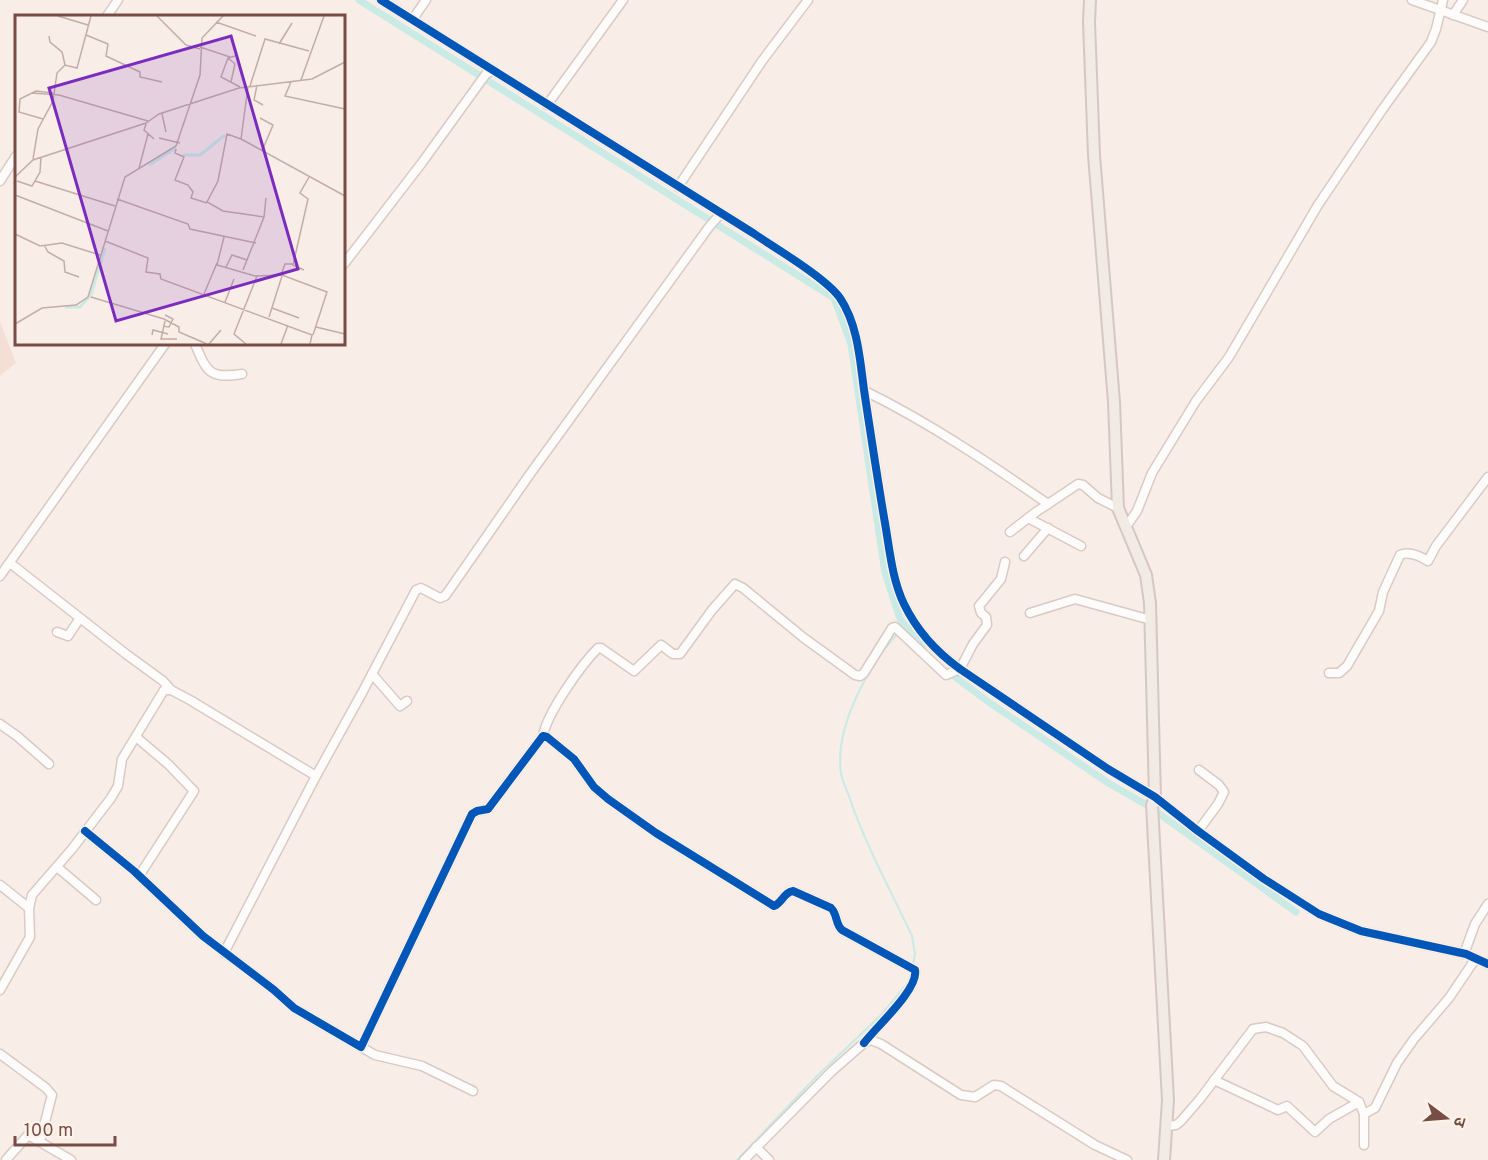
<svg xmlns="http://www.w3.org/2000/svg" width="1488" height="1160" viewBox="0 0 1488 1160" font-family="Overpass,'Noto Sans Devanagari',sans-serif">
	<rect width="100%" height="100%" fill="#f8ede7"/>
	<polygon fill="#f3dfd5" points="0,322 16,363 0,376"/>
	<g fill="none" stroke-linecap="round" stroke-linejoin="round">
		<g stroke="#c9eae5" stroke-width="2">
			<path d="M905,626C872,658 834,725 841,773C842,781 847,790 850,799C866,846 891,891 912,936L915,954L913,965"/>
			<polyline points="737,1160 817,1076 882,1014 907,984 911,973"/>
		</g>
		<g stroke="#c9eae5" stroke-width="7">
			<polyline points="359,0 834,298 851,344 885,573 900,619 922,647"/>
			<polyline points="947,671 990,703 1110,784 1147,805 1296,912"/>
		</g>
		<defs>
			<g id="minor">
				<path d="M381,0L753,233C775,248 826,278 840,298C858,325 860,360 864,390C871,436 878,483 886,529C890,554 893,581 904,604C917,631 935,651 960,669L1108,769L1155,797L1198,831L1264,879L1319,914L1361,931L1466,954L1488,964"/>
				<polyline points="1412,0 1488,27"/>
				<polyline points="1453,15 1463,0"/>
				<polyline points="107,16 118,0"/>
				<polyline points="413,19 426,0"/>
				<polyline points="547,105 623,0"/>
				<polyline points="0,181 16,156"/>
				<polyline points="678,187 762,61 808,0"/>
				<polyline points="344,264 421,164 486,74 493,70"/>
				<path d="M195,344C207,372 209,379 242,374"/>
				<path d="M865,391C930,423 989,463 1048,504"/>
				<polyline points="1028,518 1081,546"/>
				<polyline points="1126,527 1137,511 1152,473 1196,401 1229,357 1318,205 1382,110 1431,42 1436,29 1443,0"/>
				<polyline points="1010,532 1036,512 1078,484 1083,485 1098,498 1118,508"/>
				<polyline points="1024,556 1048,528"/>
				<polyline points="10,563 126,654 163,681 171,690"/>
				<polyline points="0,576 165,344"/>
				<polyline points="1030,613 1075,599 1151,620"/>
				<polyline points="57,632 68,636 80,618"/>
				<path d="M1329,673H1339L1347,666L1379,611L1383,592L1400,555C1409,551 1420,556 1428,561L1436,546L1488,477"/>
				<polyline points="372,674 400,706 407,701"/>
				<polyline points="0,724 17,736 49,764"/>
				<path d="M543,736C547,713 581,665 598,648H601L634,671L661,645L673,654H680L712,610L735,584L743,588L804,638L855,675L860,676L864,673L892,628L895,627L946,675L960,669L973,644L987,625L986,617L981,613L979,606L1001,579L1005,562"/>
				<polyline points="136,737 168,764 194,791 139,876"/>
				<path d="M85,831L134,871L203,936L274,990L294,1008L361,1047L472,814L477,811L488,809L543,736L547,737L574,759L594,787L608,799L656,833L774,906C782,903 784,892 793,891L831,908C838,915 835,924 842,930L915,970C919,989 876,1027 864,1043"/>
				<polyline points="1198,831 1218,804 1224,792 1219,785 1199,770"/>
				<polyline points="57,867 96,900"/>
				<polyline points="0,885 29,908"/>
				<polyline points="224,953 316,776 362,693 416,590 421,588 440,598 445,596 450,589 530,474 709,227 721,213"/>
				<polyline points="1464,954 1475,924 1488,904"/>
				<polyline points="0,990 30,937 29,908 32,895 72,849 111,798 118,786 122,759 164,690 171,690 190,700 316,776"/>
				<polyline points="361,1047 375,1055 422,1066 473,1091"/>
				<polyline points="0,1054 46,1088 52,1095 40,1141"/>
				<polyline points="1214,1080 1278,1110 1287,1106 1315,1132 1329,1119 1359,1102"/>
				<polyline points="1364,1114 1375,1108 1397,1063 1414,1039 1449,998 1476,958"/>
				<polyline points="1167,1126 1176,1125 1181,1121 1200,1099 1253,1029 1266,1027 1283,1033 1303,1046 1333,1086 1359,1102 1364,1114 1364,1145"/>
				<polyline points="756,1147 769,1160"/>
				<polyline points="6,1160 28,1135 71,1160"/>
				<polyline points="744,1160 832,1071 864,1043 871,1040 881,1044 961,1095 975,1097 994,1085 1001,1086 1095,1145 1127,1160"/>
			</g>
			<polyline id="major" points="1090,0 1089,22 1094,155 1114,402 1118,508 1146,575 1150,603 1155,797 1152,805 1168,1100 1164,1160"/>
		</defs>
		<use href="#minor" stroke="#d9cac6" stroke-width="11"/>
		<use href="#major" stroke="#d7c7c3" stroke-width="14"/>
		<use href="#minor" stroke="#fefcfb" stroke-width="8"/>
		<use href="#major" stroke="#f2eae4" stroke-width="10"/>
		<defs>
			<g id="cycleway">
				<path d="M381,0L753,233C775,248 826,278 840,298C858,325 860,360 864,390C871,436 878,483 886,529C890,554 893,581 904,604C917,631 935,651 960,669L1108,769L1155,797L1198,831L1264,879L1319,914L1361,931L1466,954L1488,964"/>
				<path d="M85,831L134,871L203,936L274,990L294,1008L361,1047L472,814L477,811L488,809L543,736L547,737L574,759L594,787L608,799L656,833L774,906C782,903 784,892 793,891L831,908C838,915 835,924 842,930L915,970C919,989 876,1027 864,1043"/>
			</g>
		</defs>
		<use href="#cycleway" stroke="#fff2e9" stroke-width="11"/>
		<use href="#cycleway" stroke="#0057b8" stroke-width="8"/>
	</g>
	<g transform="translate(15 15)">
		<rect width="330" height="330" fill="#f8ede7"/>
		<path fill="none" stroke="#c9eae5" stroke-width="3" d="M168,140H185L210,120M134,150L161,133M50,292H65L76,280L90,233"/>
		<path fill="none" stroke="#c4ada7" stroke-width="1.5" d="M43,1L73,10M142,1L171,30L185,34M201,7L241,21M71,20L93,29L91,41L125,57V62L147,67M34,21L35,27L47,37L50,50M264,29L277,8M185,32L215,42M220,41L213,43L206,62L225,72M213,43L220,49L216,67M286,65L309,1M276,67L270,81L330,94M242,70L239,85L248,90M235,71L250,24L294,36M233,72L226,124L330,181M17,78L44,80L133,106M147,99L151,117M245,103L258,110L247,136M28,104L4,97L5,84L21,76L38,78M131,109L129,115L139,124M144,123L165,128M226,124L212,119L203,166L192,187L208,196L249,202L228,255M161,134L160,138L169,142L160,165L173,170L178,177L176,183L192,188M18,144L23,114L38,86L42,58L50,50L62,53L76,1M124,153L133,119M0,162L18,145L131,108L144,99L224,73L297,64L330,47M2,166L17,171L25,157L26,142M20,166L100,191M0,180L93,216M102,184L173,209L175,214L241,228M249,202L251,183M0,219L25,231L47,228L85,240M209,222L202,250L240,261L267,260L312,277L298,320M90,226L133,243L131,257L145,259L146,264L297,320L295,329M29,230L33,237L49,246L50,257L64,262M211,252L217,240L232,245M289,255L278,250L293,184L285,178L294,162M266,260L270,249H278M189,279L202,248M76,282L149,304L164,312V317L192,329M210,287L219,264M257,293L284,303M254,302L267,261M150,306L146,324H162M0,309L27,293L61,290L73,282L110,162L161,131L185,60L187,23L208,1M148,311L154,312L158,304L150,300M301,312L330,319M137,320L138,315L153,319M194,329L206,315M231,329L219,319L242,261M266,329L273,310"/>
		<path fill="#7b2cbf" fill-opacity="0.15" stroke="#7b2cbf" stroke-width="3" d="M216,21L283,254L101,306L34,73Z"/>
		<rect width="330" height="330" fill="none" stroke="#774d46" stroke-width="3"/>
	</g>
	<g transform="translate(1446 1118) rotate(106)" stroke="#fff2e9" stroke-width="4.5" paint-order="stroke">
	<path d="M0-4.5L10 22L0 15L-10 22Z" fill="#774d46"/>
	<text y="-9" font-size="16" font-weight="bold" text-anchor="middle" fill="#774d46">उ</text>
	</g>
	<path d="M15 1136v9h100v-9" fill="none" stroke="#774d46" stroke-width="3"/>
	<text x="24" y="1136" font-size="18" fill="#774d46" stroke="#fff2e9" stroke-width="4.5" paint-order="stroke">100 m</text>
</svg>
